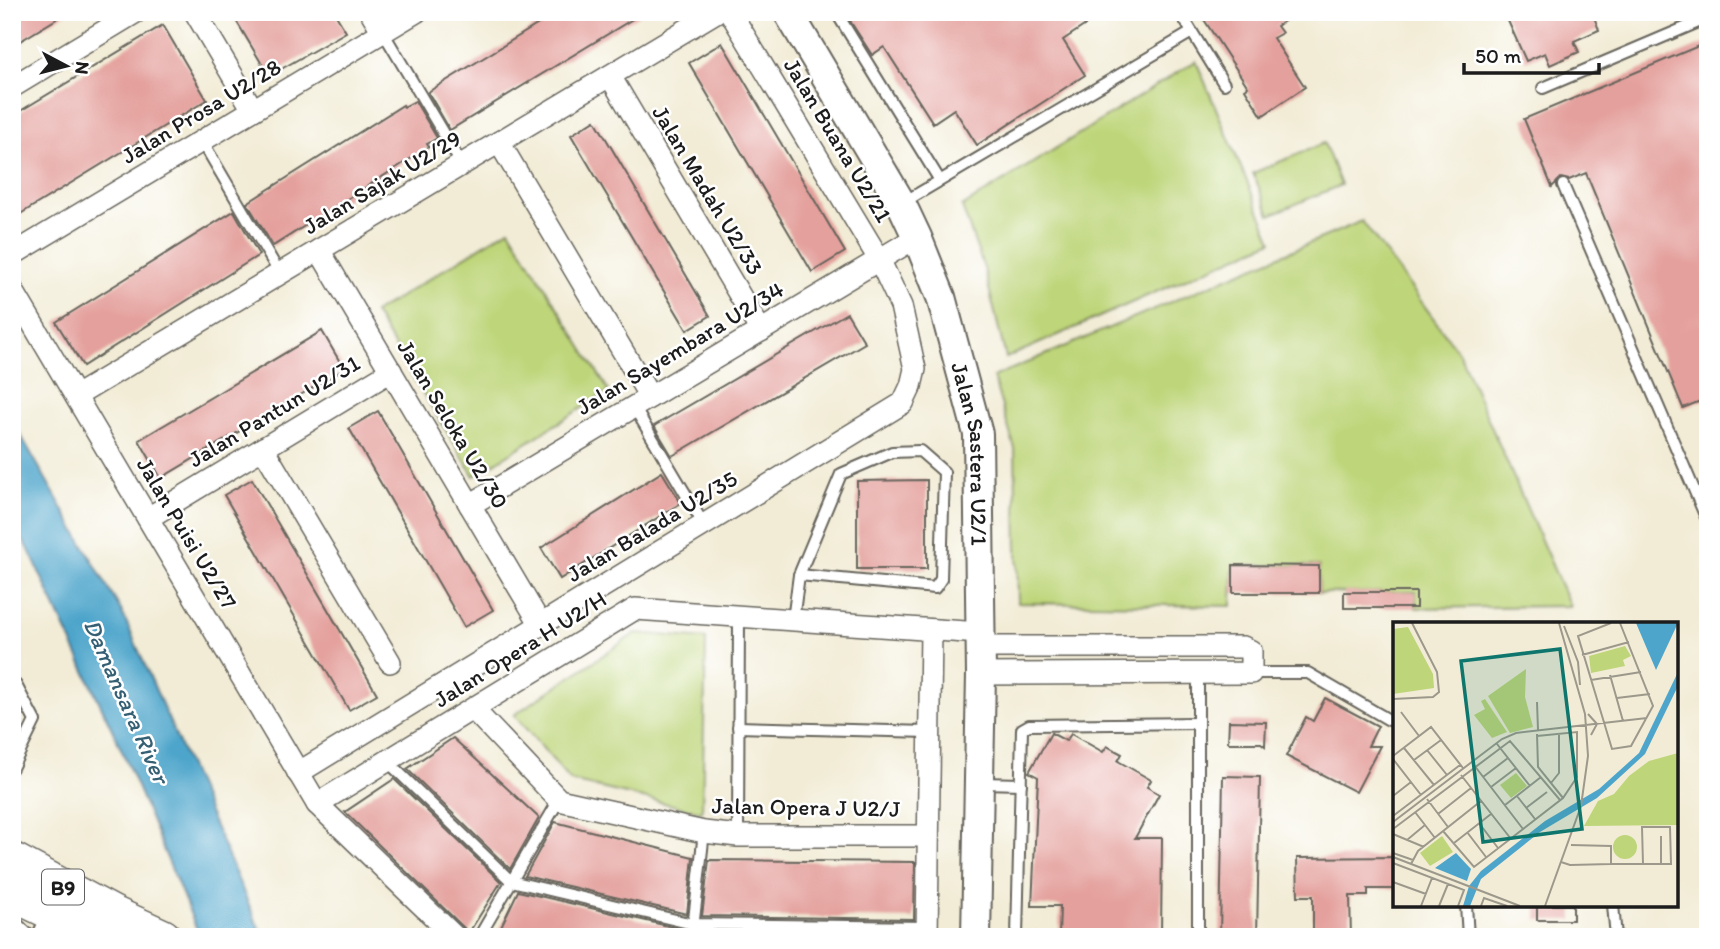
<svg xmlns="http://www.w3.org/2000/svg" width="1720" height="949" viewBox="0 0 1720 949" font-family="Itim,sans-serif">
	<rect width="100%" height="100%" fill="#fff"/>
	<filter id="ink" filterUnits="userSpaceOnUse"><feTurbulence type="fractalNoise" baseFrequency=".0143" numOctaves="2"/><feDisplacementMap in="SourceGraphic" scale="14" xChannelSelector="R" yChannelSelector="G"/><feConvolveMatrix kernelMatrix="1 2 1 2 8 2 1 2 1" color-interpolation-filters="sRGB"/></filter>
	<filter id="wash" filterUnits="userSpaceOnUse"><feTurbulence type="fractalNoise" baseFrequency=".00686" numOctaves="4" result="noise"/><feDisplacementMap in="SourceGraphic" scale="28" xChannelSelector="R" yChannelSelector="G"/><feGaussianBlur stdDeviation="1.57" result="paint"/><feColorMatrix in="noise" values="0 0 0 0 0 0 0 0 0 0 0 0 0 0 0 0 0 1.4 0 .05"/><feComposite in="paint" operator="in"/></filter>
	<g filter="url(#wash)">
		<rect width="100%" height="100%" fill="#f2ecd6"/>
		<g fill="#bed579" stroke="#6d784a" stroke-width="2">
			<polygon points="1196,61 1272,241 1006,358 984,268 962,207"/>
			<polygon points="1324,143 1341,185 1270,215 1253,173"/>
			<polygon points="1362,221 1459,353 1570,606 1416,608 1416,592 1319,593 1319,566 1233,565 1232,606 1018,603 1015,449 993,377"/>
			<polygon points="509,229 609,391 474,476 374,313"/>
			<polygon points="636,633 706,639 702,812 571,781 514,715"/>
		</g>
		<polygon fill="#4ea5cb" stroke="#356074" stroke-width="2" points="12,420 122,612 263,937 200,937 122,751 28,548 12,525"/>
		<g id="blocks">
			<g fill="#e4a09c">
				<polygon points="12,12 68,12 12,46"/>
				<polygon points="231,12 334,12 346,32 269,76"/>
				<polygon points="558,12 644,12 450,130 428,92"/>
				<polygon points="863,12 1084,12 1090,22 1063,40 1085,75 977,145 954,109 933,123 884,47 872,55 850,21"/>
				<polygon points="1199,12 1298,12 1277,26 1282,33 1273,38 1305,87 1262,116 1245,89 1248,87"/>
				<polygon points="1504,12 1592,12 1599,30 1574,41 1579,52 1550,65 1545,53 1526,61"/>
				<polygon points="163,25 207,100 12,219 12,116"/>
				<polygon points="1708,42 1708,398 1683,408 1586,173 1569,180 1561,178 1552,187 1524,119"/>
				<polygon points="722,43 845,252 812,272 689,63"/>
				<polygon points="415,101 437,138 427,144 429,147 273,246 247,203 403,105 404,107"/>
				<polygon points="595,120 710,316 687,330 571,135"/>
				<polygon points="234,211 259,255 83,366 56,322"/>
				<polygon points="847,313 865,343 672,456 654,426"/>
				<polygon points="322,331 344,369 161,478 139,440"/>
				<polygon points="378,411 493,610 464,627 349,428"/>
				<polygon points="662,472 681,503 560,579 541,548"/>
				<polygon points="252,479 377,694 349,710 224,495"/>
				<polygon points="927,480 927,569 857,569 857,481"/>
				<polygon points="1233,565 1319,566 1319,593 1233,593"/>
				<rect x="1344" y="592" width="72" height="16"/>
				<polygon points="1325,698 1378,726 1368,746 1380,746 1356,792 1286,756 1306,717 1313,721"/>
				<polygon points="1229,721 1266,722 1265,746 1261,743 1228,743"/>
				<polygon points="1051,733 1066,741 1071,734 1103,752 1107,746 1122,754 1118,761 1151,780 1147,787 1159,794 1135,838 1162,838 1161,937 1059,937 1060,906 1032,906 1038,777 1029,772"/>
				<polygon points="453,738 539,818 510,869 407,769"/>
				<polygon points="1223,776 1260,777 1257,937 1220,937"/>
				<polygon points="394,779 501,882 468,934 464,928 345,812"/>
				<polygon points="555,822 693,857 687,914 525,876"/>
				<polygon points="1395,857 1395,889 1368,889 1368,896 1350,896 1351,937 1313,937 1313,896 1298,896 1297,858"/>
				<polygon points="709,860 915,862 914,919 702,916"/>
				<polygon points="518,891 685,930 684,937 496,937"/>
				<rect x="1537" y="905" width="36" height="15"/>
				<polygon points="701,932 912,935 912,937 700,937"/>
			</g>
		</g>
	</g>
	<g filter="url(#ink)">
		<use href="#blocks" fill-opacity="0" stroke="#67655d" stroke-width="2"/>
		<g fill="none" stroke-linecap="round" stroke-linejoin="round">
			<defs>
				<g id="service">
					<polyline points="836,12 939,179"/>
					<polyline points="1180,12 1192,32"/>
					<polyline points="383,32 462,165"/>
					<polyline points="1543,88 1708,18"/>
					<polyline points="202,141 280,274"/>
					<polyline points="1563,185 1708,522"/>
					<polyline points="904,202 1192,32 1224,84"/>
					<polyline points="634,407 704,525"/>
					<polygon points="920,451 944,472 941,579 935,588 799,575 841,474 892,452"/>
					<polyline points="793,620 799,575"/>
					<polyline points="1198,673 1198,937"/>
					<polyline points="1251,673 1308,673 1389,720"/>
					<polyline points="12,683 16,685 35,721 12,768"/>
					<polyline points="738,727 929,732"/>
					<polyline points="387,761 511,881 693,924 927,927"/>
					<polyline points="982,783 1021,784"/>
					<polyline points="738,836 739,616"/>
					<polyline points="1466,905 1468,937"/>
					<polyline points="1613,905 1616,937"/>
					<polyline points="12,919 31,937"/>
					<polyline points="37,937 43,924 50,919"/>
					<polyline points="479,937 559,800"/>
					<polyline points="692,937 704,832"/>
					<polyline points="1017,937 1022,729 1029,725 1198,723"/>
				</g>
				<g id="minor">
					<polyline points="195,12 253,110"/>
					<polyline points="371,12 383,32"/>
					<polyline points="610,76 761,331"/>
					<polyline points="12,87 136,12"/>
					<polyline points="499,142 650,397"/>
					<polyline points="319,250 541,625"/>
					<polyline points="12,255 416,12"/>
					<polyline points="12,289 317,804 455,937"/>
					<polyline points="76,396 716,12"/>
					<polyline points="263,448 390,662"/>
					<polyline points="470,505 917,237"/>
					<polyline points="148,518 391,371"/>
					<polyline points="981,647 1243,647 1251,651 1251,673 981,674"/>
					<polyline points="473,709 559,800 704,832 738,836 928,836"/>
					<polyline points="298,773 903,403 911,386 915,369 901,306 879,259 730,12"/>
					<polyline points="317,804 635,609 980,633"/>
					<polyline points="927,937 931,630"/>
				</g>
				<g id="tertiary">
					<path id="s1" d="M788,12L901,203L917,237L941,297L978,434L981,674L976,937"/>
				</g>
				<g id="primary">
					<polyline points="12,860 113,914 163,937"/>
					<polyline points="12,893 103,937"/>
				</g>
			</defs>
			<use href="#service" stroke="#67655d" stroke-width="14"/>
			<use href="#minor" stroke="#67655d" stroke-width="24"/>
			<use href="#tertiary" stroke="#67655d" stroke-width="32"/>
			<use href="#primary" stroke="#67655d" stroke-width="38"/>
			<use href="#service" stroke="#fff" stroke-width="10"/>
			<use href="#minor" stroke="#fff" stroke-width="21"/>
			<use href="#tertiary" stroke="#fff" stroke-width="28"/>
			<use href="#primary" stroke="#fff" stroke-width="35"/>
		</g>
	</g>
	<g text-anchor="middle" dominant-baseline="central" stroke-width="5" stroke-linejoin="round" paint-order="stroke">
		<rect fill="#fff" stroke="#606060" stroke-width="2" x="42" y="869.5" width="42" height="35" rx="5"/>
		<g font-size="21" font-weight="bold" fill="#1c1c1c">
			<text x="63" y="887">B9</text>
		</g>
		<g font-size="23" fill="#1c1c1c" stroke="#fff">
			<text transform="translate(201 111) rotate(-31)">Jalan Prosa U2/28</text>
			<text transform="translate(838 140) rotate(59)">Jalan Buana U2/21</text>
			<text transform="translate(382 182) rotate(-31)">Jalan Sajak U2/29</text>
			<text transform="translate(708 190) rotate(59)">Jalan Madah U2/33</text>
			<text transform="translate(680 348) rotate(-31)">Jalan Sayembara U2/34</text>
			<text transform="translate(274 411) rotate(-31)">Jalan Pantun U2/31</text>
			<text transform="translate(453 424) rotate(59)">Jalan Seloka U2/30</text>
			<text stroke="none"><textPath href="#s1" startOffset="485">Jalan Sastera U2/1</textPath></text>
			<text transform="translate(652 526) rotate(-31)">Jalan Balada U2/35</text>
			<text transform="translate(187 533) rotate(59)">Jalan Puisi U2/27</text>
			<text transform="translate(520 649) rotate(-32)">Jalan Opera H U2/H</text>
			<text transform="translate(806 807) rotate(1)">Jalan Opera J U2/J</text>
		</g>
		<g font-size="24" font-style="italic" fill="#356074" stroke="#fff">
			<text transform="translate(127 701) rotate(66)">Damansara River</text>
		</g>
	</g>
	<g transform="translate(1393 622)">
		<rect width="285" height="285" fill="#f2ecd6"/>
		<path d="M15,5L40,52L41,66L0,72V7ZM232,24L238,34L230,38L232,44L198,51L196,34ZM133,47L132,75L140,105L117,111L95,74ZM92,77L114,110L99,116L81,93L92,87L88,79ZM285,131V203L191,204L205,179L221,172L236,154L256,139ZM123,151L134,164L118,176L107,163ZM220 225a12 12 0 1 1 24 0a12 12 0 1 1-24 0ZM49,214L60,230L37,244L27,231Z" fill="#bed579"/>
		<path d="M243,1H285L263,48ZM285,50V64L252,132L204,176L147,210L88,257L77,284H70L76,264L88,249L152,199L206,167L246,131ZM63,231L78,247L74,259L42,246Z" fill="#4ea5cb"/>
		<path fill="none" stroke="#9c998c" stroke-width="2" d="M218,1L185,14L219,127L238,124L260,84L227,1M171,4L185,40L187,63M189,33L236,20M217,53L230,99M198,58L248,50M224,76L257,72M0,77L40,75L46,70L44,50L19,1M144,80L145,108M8,90L26,114M195,92L204,102L198,113M144,112L145,145L170,176M104,122L137,164M11,126L41,163M34,128L54,153M0,134L38,105L70,146M0,137L28,173M21,138L48,118M81,143L130,207M68,153L118,217M90,155L115,136M158,161L166,151V112M98,165L123,146M0,174L18,160M124,174L142,197M34,177L55,205M112,183L148,155M133,186L154,170M22,190L42,216M45,192L78,166M0,194L67,143M0,200L109,117L123,111L254,96M86,201L105,226M0,207L117,119L167,178M50,209L81,245L170,176L184,155V110L144,114M74,210L93,235M0,212L31,225M268,214V242M14,218L32,203M61,221L98,192M178,223L218,224V242M0,231L20,238M0,235L127,284M168,240L177,243L218,242H278L277,205H249L250,242M0,241L71,268L65,284M18,242L25,229L88,179M0,260L33,272M28,284L39,256M46,284L55,262M88,284L91,276L114,284M152,284L188,184L195,134L192,92L166,1"/>
		<path fill="#0f766e" fill-opacity="0.15" stroke="#0f766e" stroke-width="3.5" d="M167,27L189,207L90,220L68,39Z"/>
		<rect width="285" height="285" fill="none" stroke="#1c1c1c" stroke-width="3.5"/>
	</g>
	<rect width="1720" height="949" fill="none" stroke="#fff" stroke-width="42"/>
	<g transform="translate(66 66) rotate(97)" stroke="#ffffff" stroke-width="5" paint-order="stroke">
	<path d="M0-5L12 26L0 18L-12 26Z" fill="#1c1c1c"/>
	<text y="-10" font-size="19" font-weight="bold" text-anchor="middle" fill="#1c1c1c">N</text>
	</g>
	<path d="M1464 63v10h135v-10" fill="none" stroke="#1c1c1c" stroke-width="3.5"/>
	<text x="1475" y="63" font-size="21" fill="#1c1c1c" stroke="#ffffff" stroke-width="5" paint-order="stroke">50 m</text>
</svg>
